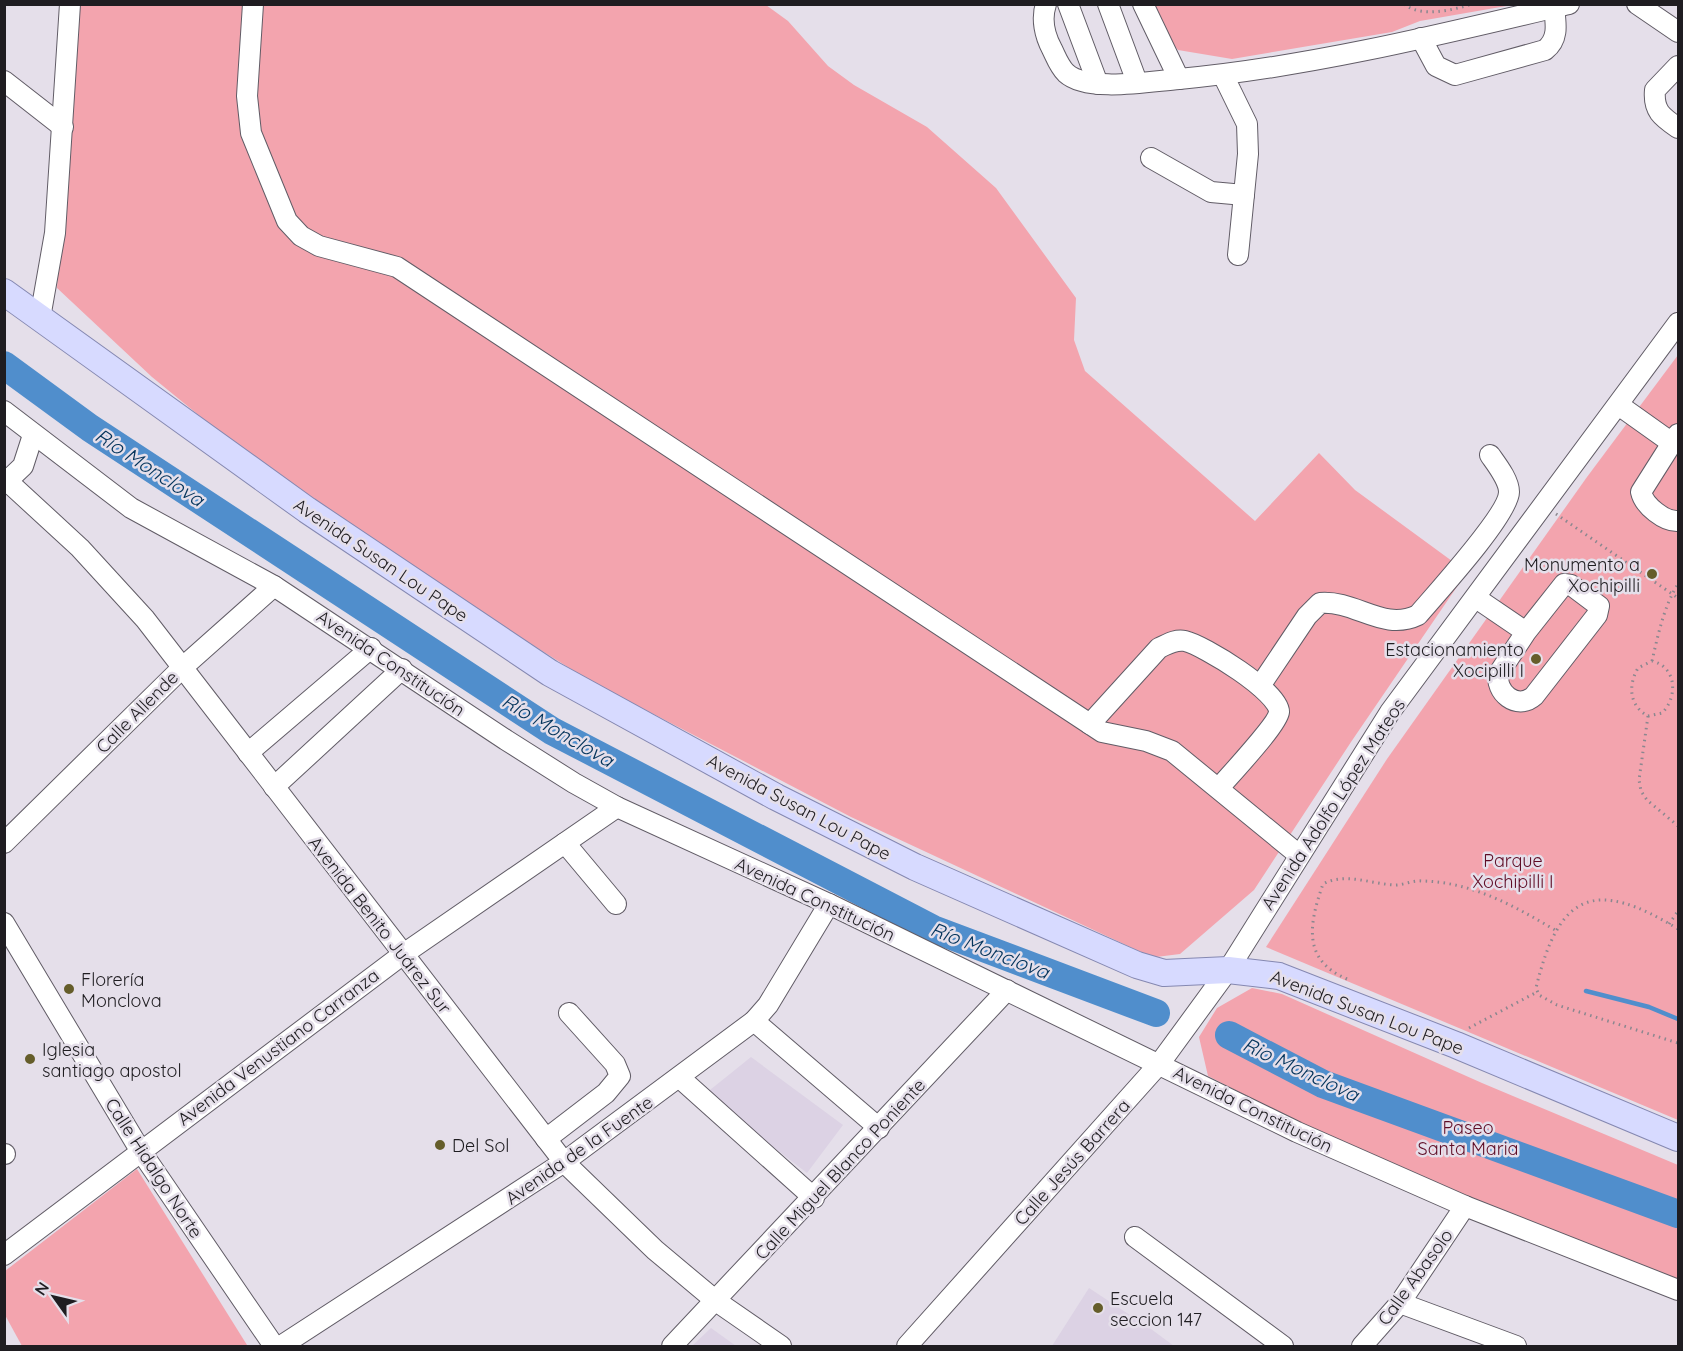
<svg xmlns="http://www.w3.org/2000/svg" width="1683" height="1351" viewBox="0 0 1683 1351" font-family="Quicksand,sans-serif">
	<rect width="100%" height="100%" fill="#e5dfea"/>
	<g fill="#dcd2e4">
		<polygon points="751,1057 843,1125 807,1173 705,1094"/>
		<polygon points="1089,1288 1151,1329 1174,1346 1052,1346"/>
		<polygon points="711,1328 736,1346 692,1346"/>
	</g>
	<g fill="#f3a4ae">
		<polygon points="75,5 766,5 788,21 828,66 854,85 927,127 996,188 1076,298 1074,340 1085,371 1255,521 1319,453 1355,490 1467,572 1351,742 1254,890 1180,954 1156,957 1143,953 851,817 590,681 447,591 256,462 152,377 57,288"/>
		<polygon points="1148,5 1512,5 1420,21 1392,32 1232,59 1178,50 1156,25"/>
		<polygon points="1678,355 1678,1120 1266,947 1387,759 1587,477"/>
		<polygon points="1252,988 1282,994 1482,1083 1678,1165 1678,1281 1445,1188 1315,1131 1208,1076 1199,1037 1217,1008"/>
		<polygon points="137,1169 247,1345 22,1346 5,1315 5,1271"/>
	</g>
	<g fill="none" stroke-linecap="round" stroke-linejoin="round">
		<polyline stroke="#508ecc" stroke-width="4.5" points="1586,991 1649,1007 1678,1019"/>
		<g stroke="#508ecc" stroke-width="28">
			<polyline points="4,365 90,428 552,731 933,929 1156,1013"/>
			<polyline points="1229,1035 1323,1084 1678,1214"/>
		</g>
		<defs>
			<g id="minor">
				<polyline points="253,4 247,96 251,133 287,221 301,236 319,246 397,267 1102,732 1146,741 1172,751 1299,855"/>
				<path d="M1046,4C1041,19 1045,36 1052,49C1056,57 1059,66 1066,73C1088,93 1151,81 1179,79"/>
				<polyline points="1068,4 1098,84"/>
				<polyline points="1108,4 1137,82"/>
				<path d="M1143,4L1179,79C1309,67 1443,34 1569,4"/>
				<polyline points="1637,4 1678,32"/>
				<path d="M1421,38L1436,66L1455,75L1545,50C1559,39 1556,24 1554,8"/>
				<path d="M1678,66L1655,90C1653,111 1662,117 1678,128"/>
				<polyline points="1223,75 1247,124 1248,154 1238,255"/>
				<polyline points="4,81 63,127"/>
				<polyline points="1151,158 1211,192 1244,195"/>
				<polyline points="40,318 55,233 70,4"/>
				<polyline points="1620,406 1672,443 1678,434"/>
				<polyline points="4,411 131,508 274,586 506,740 574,783 617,807 829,904 1297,1132 1465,1206 1678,1290"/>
				<path d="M1672,443L1641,492C1644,506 1665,522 1678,521"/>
				<polyline points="4,478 80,548 145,619 564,1162 655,1250 716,1301 781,1346"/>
				<polyline points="4,484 23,466 33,435"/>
				<path d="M1476,598L1526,632L1564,584L1571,585L1599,606L1597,615L1534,696C1517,711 1494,692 1499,673L1526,632"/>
				<path d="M1260,686L1307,616L1320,603C1356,600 1383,632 1418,615C1435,595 1509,514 1509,492C1509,480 1497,465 1490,455"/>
				<path d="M1090,724L1159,648C1168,644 1175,639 1185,641C1203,645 1280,692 1279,712C1278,724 1230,775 1219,788"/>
				<polyline points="248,753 371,648"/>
				<polyline points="274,787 402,669"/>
				<polyline points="4,843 183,667 274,586"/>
				<polyline points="565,843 616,904"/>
				<polyline points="4,923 140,1150 274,1346"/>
				<polyline points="754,1021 879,1128"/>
				<polyline points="680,1078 814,1198"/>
				<polyline points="546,1139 606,1093 620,1076 615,1064 569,1013"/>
				<polyline points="4,1154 5,1154"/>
				<polyline points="1135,1237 1283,1346"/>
				<polyline points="4,1255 402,955 617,807"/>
				<polyline points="1400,1303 1516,1346"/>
				<polyline points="281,1346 564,1162 754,1021 768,1005 829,904"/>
				<polyline points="672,1346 1007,990"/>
				<polyline points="907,1346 1160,1063 1228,970 1390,712 1678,323"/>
				<polyline points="1362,1346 1400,1303 1465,1206"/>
			</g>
			<polyline id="major" points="4,292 307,510 550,673 776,797 915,867 1137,965 1164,973 1228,970 1279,976 1456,1045 1678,1138"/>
		</defs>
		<use href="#minor" stroke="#615c66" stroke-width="22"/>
		<use href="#major" stroke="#8588b1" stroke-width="28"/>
		<g stroke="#8b878f" stroke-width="3" stroke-dasharray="1.5 4.5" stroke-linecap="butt">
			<path d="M1404,4C1421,18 1453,10 1472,4"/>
			<polyline points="1556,514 1678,598"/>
			<path d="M1652,661C1658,635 1664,606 1678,584"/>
			<path d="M1648,716L1662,713C1678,697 1677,667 1652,661L1638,668C1628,685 1629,706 1648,716L1639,780L1641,791L1647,800L1678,826"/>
			<polyline points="1669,924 1678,911"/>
			<path d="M1678,929C1595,878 1559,892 1536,988L1539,995L1557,1005L1678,1043"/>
			<path d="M1347,979C1302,960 1309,924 1323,884C1345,872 1371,884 1395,885C1404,885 1413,880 1422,881C1471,882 1513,905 1555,930"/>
			<polyline points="1469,1028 1537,992"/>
		</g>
		<use href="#minor" stroke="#fff" stroke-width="20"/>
		<use href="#major" stroke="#d7daff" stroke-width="26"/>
	</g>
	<g fill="#655d2a" stroke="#e5dfea" stroke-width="2">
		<circle cx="1652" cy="574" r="6"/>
		<circle cx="1536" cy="659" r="6"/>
		<circle cx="69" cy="989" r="6"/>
		<circle cx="30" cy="1059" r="6"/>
		<circle cx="440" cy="1145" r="6"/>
		<circle cx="1098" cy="1308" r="6"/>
	</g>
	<g text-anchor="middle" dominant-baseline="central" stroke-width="5" stroke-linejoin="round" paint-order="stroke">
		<g font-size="18" fill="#1f1d21" stroke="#e5dfea">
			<text transform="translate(381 560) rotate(34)">Avenida Susan Lou Pape</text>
			<text transform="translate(391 663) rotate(34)">Avenida Constitución</text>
			<text transform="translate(137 712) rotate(-45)">Calle Allende</text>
			<text transform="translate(1333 804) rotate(-57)">Avenida Adolfo López Mateos</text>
			<text transform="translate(799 807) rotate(28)">Avenida Susan Lou Pape</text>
			<text transform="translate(815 899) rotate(25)">Avenida Constitución</text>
			<text transform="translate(380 925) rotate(52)">Avenida Benito Juárez Sur</text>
			<text transform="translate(1367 1012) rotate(21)">Avenida Susan Lou Pape</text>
			<text transform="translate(278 1047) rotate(-37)">Avenida Venustiano Carranza</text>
			<text transform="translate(1253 1109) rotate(26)">Avenida Constitución</text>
			<text transform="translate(579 1150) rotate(-35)">Avenida de la Fuente</text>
			<text transform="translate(1072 1162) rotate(-48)">Calle Jesús Barrera</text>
			<text transform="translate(154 1168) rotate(57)">Calle Hidalgo Norte</text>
			<text transform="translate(840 1169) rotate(-47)">Calle Miguel Blanco Poniente</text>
			<text transform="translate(1415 1277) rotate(-54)">Calle Abasolo</text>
		</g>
		<g font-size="18" fill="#1f1d21" stroke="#e5dfea" text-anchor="start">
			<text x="1640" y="564" text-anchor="end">Monumento a<tspan x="1640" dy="21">Xochipilli</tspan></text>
			<text x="1524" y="649" text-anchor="end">Estacionamiento<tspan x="1524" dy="21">Xocipilli I</tspan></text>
			<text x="81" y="979">Florería<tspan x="81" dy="21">Monclova</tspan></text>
			<text x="42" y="1049">Iglesia<tspan x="42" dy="21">santiago apostol</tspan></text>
			<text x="452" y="1145">Del Sol</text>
			<text x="1110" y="1298">Escuela<tspan x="1110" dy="21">seccion 147</tspan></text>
		</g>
		<g font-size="18" fill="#5f0c25" stroke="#e5dfea">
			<text x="1513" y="860">Parque<tspan x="1513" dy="21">Xochipilli I</tspan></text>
			<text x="1468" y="1127">Paseo<tspan x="1468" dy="21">Santa Maria</tspan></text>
		</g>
		<g font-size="20" font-style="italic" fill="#03335b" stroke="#e5dfea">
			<text transform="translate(150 467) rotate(33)">Río Monclova</text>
			<text transform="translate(558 730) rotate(30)">Río Monclova</text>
			<text transform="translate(990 950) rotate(21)">Río Monclova</text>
			<text transform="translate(1301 1069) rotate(25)">Rio Monclova</text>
		</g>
	</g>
	<rect width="1683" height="1351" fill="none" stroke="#1f1d21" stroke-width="12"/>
	<g transform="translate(54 1297) rotate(304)" stroke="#e5dfea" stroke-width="4.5" paint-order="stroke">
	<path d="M0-4.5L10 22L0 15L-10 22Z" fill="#1f1d21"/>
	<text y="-9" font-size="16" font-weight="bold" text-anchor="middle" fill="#1f1d21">N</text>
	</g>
</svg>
